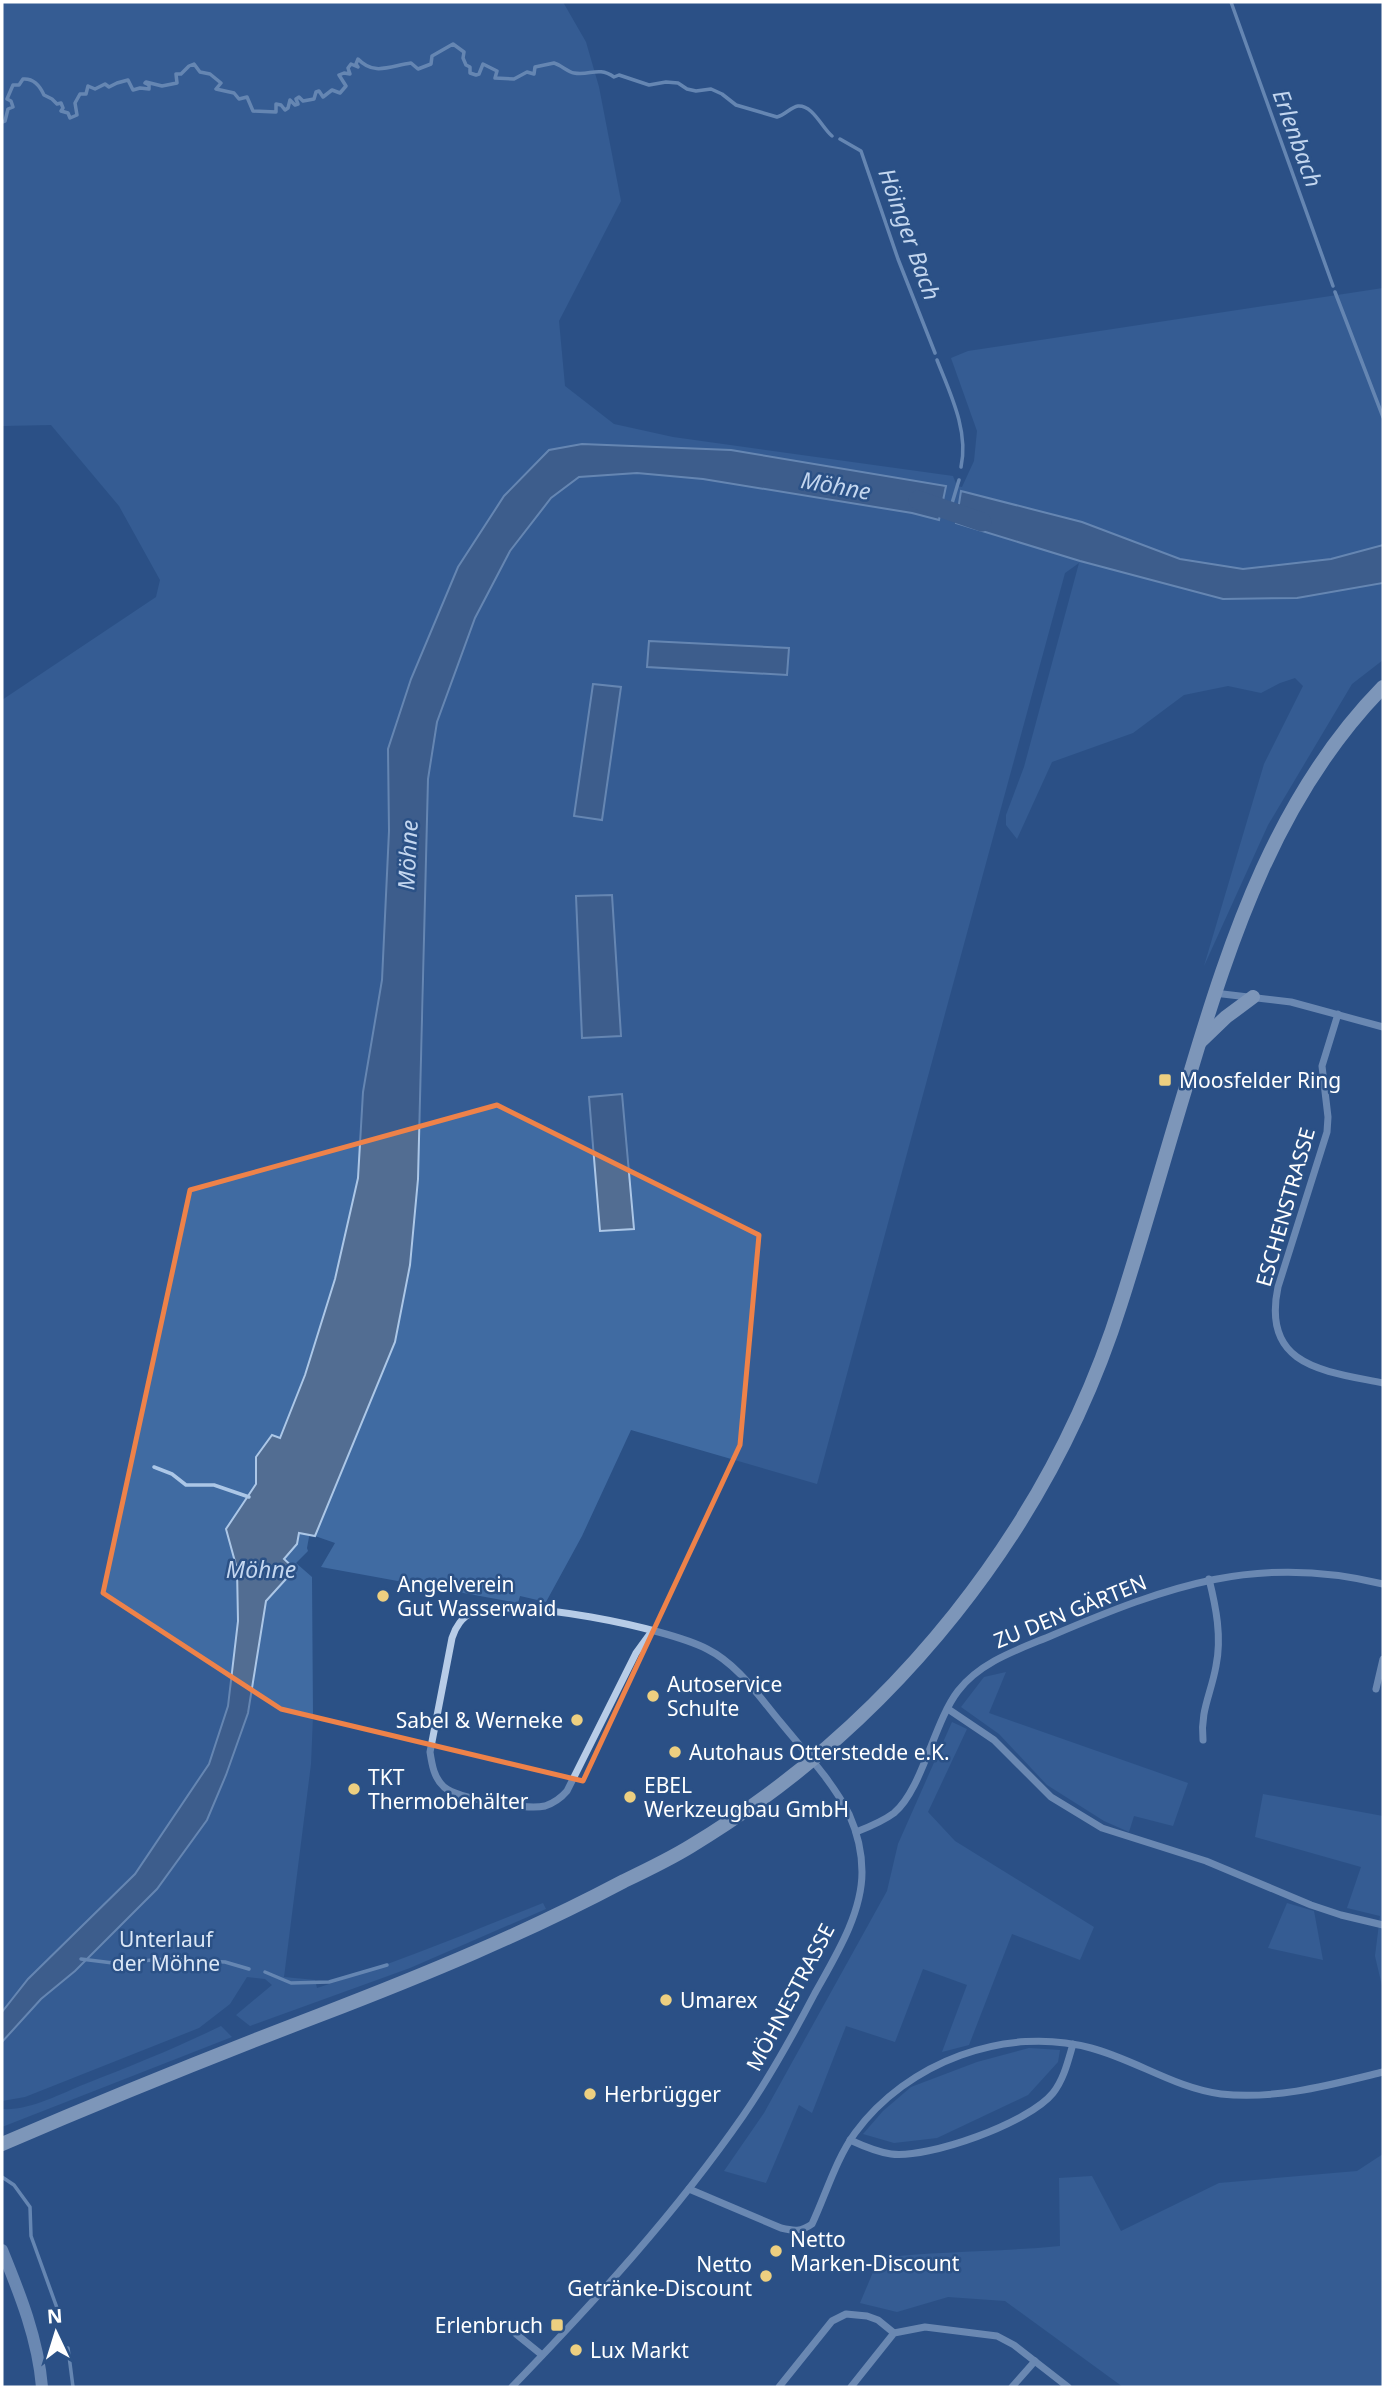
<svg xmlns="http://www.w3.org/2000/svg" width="1385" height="2389" viewBox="0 0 1385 2389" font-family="'Noto Sans',sans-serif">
	<rect width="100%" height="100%" fill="#2b5186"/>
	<g fill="#406ba2" fill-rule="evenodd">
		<path d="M2,2H563L586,42L599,87L621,201L559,321L565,386L614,424L673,437L953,476L957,486L962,487L974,461L977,431L951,358L968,351L1383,288V545L1331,559L1243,569L1180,559L1082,522L968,493L972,513L1182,581L1219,587L1253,589L1287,586L1383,573V581L1366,586L1383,583V660L1352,684L1268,825L1204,966L1264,764L1303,686L1295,678L1280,683L1261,693L1228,686L1184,695L1133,733L1052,762L1017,839L1006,825V815L1024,767L1079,563L1065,573L817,1484L631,1430L582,1536L546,1602L520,1596L518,1603L321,1567L335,1543L315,1536L395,1342L410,1265L411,1242C398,1345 350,1442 309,1537L307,1548L308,1551L296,1563L312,1577L313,1716L311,1764L284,1977L315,1980L317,1988C394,1964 468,1933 543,1903L546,1909L410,1968L250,2026L236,2015L272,1985L265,1979L247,1977L230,2004L199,2028L25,2097L2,2101V700L156,597L160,580L119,506L51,425L2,426ZM427,784L424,993L418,1179L412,1235ZM387,873L392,929L378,1018L379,1034L369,1118L359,1165L363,1092L382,980Z"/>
		<polygon points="1006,1672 989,1713 1188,1783 1173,1826 1134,1816 1129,1832 1104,1821 1047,1785 999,1734 961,1707 984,1677"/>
		<polygon points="952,1722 967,1729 928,1812 955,1841 1094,1927 1080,1960 1012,1934 969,2045 942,2052 967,1985 923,1969 895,2042 846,2026 812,2113 799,2105 766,2183 724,2171 764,2113 887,1891 898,1844"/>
		<polygon points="1263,1794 1383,1816 1383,1990 1375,1956 1380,1916 1347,1908 1361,1867 1255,1837"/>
		<polygon points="1287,1903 1314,1911 1323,1960 1268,1948"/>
		<path d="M221,2026L232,2037L2,2127V2109C29,2111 60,2094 85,2084C131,2066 176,2048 221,2026Z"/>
		<polygon points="1029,2048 1060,2050 1058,2062 1028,2095 937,2138 894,2143 863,2134 883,2111 911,2087 977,2062"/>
		<path d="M1383,2154V2387H1123L1005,2301L948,2297L897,2312L860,2303L879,2258C939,2251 1000,2252 1060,2246L1059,2178L1092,2176L1121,2231L1219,2183L1357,2171Z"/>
	</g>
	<g fill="#526d92" stroke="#acc7e7" stroke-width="2">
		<polygon points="582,444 731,450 946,486 939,520 912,513 703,479 637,473 579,477 551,498 510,551 475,618 437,722 428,779 418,1179 410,1265 395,1342 315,1536 299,1533 297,1544 284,1559 295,1569 266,1601 248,1713 226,1775 207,1820 157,1889 75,1971 41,1999 2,2042 2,2012 28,1979 135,1874 209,1764 228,1706 238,1621 237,1569 226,1529 256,1484 256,1457 272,1435 280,1438 305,1375 335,1279 358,1178 363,1092 382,980 389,831 388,749 411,679 458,567 504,496 549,450"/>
		<polygon points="961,491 1082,522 1180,559 1243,569 1331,559 1383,545 1383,583 1297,598 1223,599 1080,561 956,523"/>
		<polygon points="649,641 789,648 787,675 647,667"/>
		<polygon points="593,684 621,687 602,820 574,816"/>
		<polygon points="612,895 621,1036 582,1038 576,896"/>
		<polygon points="622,1094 634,1229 600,1231 589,1097"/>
	</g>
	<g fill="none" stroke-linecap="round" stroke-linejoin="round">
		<g stroke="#acc7e7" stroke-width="3.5">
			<polyline points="1231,2 1333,286"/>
			<path d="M2,122L5,121L8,109L13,107L11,101L7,99L13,85H19L23,79C34,78 40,86 44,95L52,99L57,104L61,103L63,108L61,111L68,113L70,118L77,115L75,103L80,94H86L88,86L95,89L105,84L109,87L117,83L128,80L133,90L140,88L149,89V85L145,83L146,82L162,86L177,83L176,74H181L189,66L194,64L200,72L210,74L221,83L216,89L234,93L239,99L247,97L253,111L276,112V104L281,105L285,110L288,108L290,100L295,105L298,104L296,99L299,97L303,101L314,99L316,92L319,91L323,97L332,90L340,93L346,86L339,75L344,73L350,74L348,68L351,64L358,67L356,64L358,59C374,76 390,66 411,63L418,69L431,64L432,56L453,44L464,52L463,58L466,65L470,67V73L476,75L479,74L483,64L497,71L495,78L514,79L527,72L534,74L535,67L554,63C561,65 568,72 574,73C590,76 598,66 614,77L619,75L649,85L666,82L678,83L687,89L696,91L711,89L722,94L736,105L777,117C785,115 791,107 798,106C813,105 822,128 832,136"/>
			<polyline points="840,139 861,151 898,259 935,353"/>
			<polyline points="1335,292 1383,417"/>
			<path d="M937,360C950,393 969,431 961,467"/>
			<polyline points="950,510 959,480"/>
			<polyline points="154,1467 172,1474 186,1485 214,1485 249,1497"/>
			<polyline points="81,1959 113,1963 167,1959 225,1962 249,1969"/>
			<polyline points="265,1972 291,1983 329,1982 387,1965"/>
			<polyline points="2,2177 14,2185 30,2207 31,2236 61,2319"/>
			<polyline points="68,2348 73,2387"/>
		</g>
		<polyline stroke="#526d92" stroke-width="19" points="918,500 982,522"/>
		<g stroke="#b7cce7" stroke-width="7">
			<polyline points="1214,993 1291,1002 1383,1027"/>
			<path d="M1338,1014L1322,1066L1328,1117L1327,1132L1278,1287C1261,1367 1325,1371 1383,1383"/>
			<polyline points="1376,1689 1383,1659"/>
			<polyline points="948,1709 994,1740 1051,1797 1102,1828 1206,1861 1311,1905 1341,1915 1383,1925"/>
			<path d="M1203,1740C1200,1711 1211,1694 1216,1666C1222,1637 1216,1607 1209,1579"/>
			<path d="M856,1832C869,1827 882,1822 894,1813C922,1790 934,1722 958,1691C981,1661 1020,1649 1053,1635C1168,1586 1258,1553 1383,1584"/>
			<path d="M850,2140C863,2146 877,2152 891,2154C928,2159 1029,2123 1053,2093C1064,2079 1068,2061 1073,2044"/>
			<path d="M689,2189L781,2228C794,2231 801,2232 812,2224C826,2194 836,2159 855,2133C907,2062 1006,2025 1091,2048C1136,2060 1175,2088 1221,2094C1276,2100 1330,2085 1383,2072"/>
			<polyline points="516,2334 542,2355"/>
			<path d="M512,2387C594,2302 675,2214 743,2116C770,2077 793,2035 815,1993C835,1957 862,1914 862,1872C862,1852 857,1832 849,1814C832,1781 805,1752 782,1724C759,1697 739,1665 707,1649C667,1628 515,1597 474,1612C462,1616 455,1628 452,1638L430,1752C432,1765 434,1778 444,1787C458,1799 527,1810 545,1806C554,1803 561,1798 567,1791L636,1653L652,1631"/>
			<polyline points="779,2387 832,2321 846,2314 867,2316 878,2320 894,2333"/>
			<polyline points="851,2387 894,2333 925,2327 997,2336 1014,2345 1068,2387"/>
			<polyline points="1012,2387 1035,2361"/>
		</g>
		<path stroke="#b7cce7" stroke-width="12" d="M2,2250C20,2294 38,2339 42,2387"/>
		<g stroke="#e1eaf7" stroke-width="14">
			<polyline points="1200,1042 1226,1017 1253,997"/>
			<path d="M2,2144C107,2099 213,2056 320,2015C424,1975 526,1933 624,1881C647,1870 670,1859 691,1846C893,1724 1050,1529 1121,1303C1145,1228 1166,1152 1189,1077C1231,936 1278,794 1383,687"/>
		</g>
	</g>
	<path d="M0 0H1385V2389H0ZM497,1105L759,1235L740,1445L583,1781L281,1709L103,1593L190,1190Z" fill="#2b5186" fill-opacity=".55" fill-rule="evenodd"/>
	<path fill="none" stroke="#ee8249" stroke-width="5" stroke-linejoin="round" d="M497,1105L759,1235L740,1445L583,1781L281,1709L103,1593L190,1190Z"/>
	<g fill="#edcf80" stroke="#2b5186" stroke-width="2.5">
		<rect x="1158" y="1073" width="14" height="14" rx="3.5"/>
		<circle cx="383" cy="1596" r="7"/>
		<circle cx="653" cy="1696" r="7"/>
		<circle cx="577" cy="1720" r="7"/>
		<circle cx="675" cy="1752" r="7"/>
		<circle cx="354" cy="1789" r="7"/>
		<circle cx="630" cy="1797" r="7"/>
		<circle cx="666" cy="2000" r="7"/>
		<circle cx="590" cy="2094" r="7"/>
		<circle cx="776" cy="2251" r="7"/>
		<circle cx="766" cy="2276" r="7"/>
		<rect x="550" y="2318" width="14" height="14" rx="3.5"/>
		<circle cx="576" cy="2350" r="7"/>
	</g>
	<g text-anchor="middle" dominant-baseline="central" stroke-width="5" stroke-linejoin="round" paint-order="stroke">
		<g font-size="21" fill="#fff" stroke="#2b5186" text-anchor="start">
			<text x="1179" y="1080">Moosfelder Ring</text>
			<text x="397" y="1584">Angelverein<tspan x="397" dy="24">Gut Wasserwaid</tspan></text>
			<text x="667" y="1684">Autoservice<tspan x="667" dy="24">Schulte</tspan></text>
			<text x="563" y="1720" text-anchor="end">Sabel &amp; Werneke</text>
			<text x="689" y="1752">Autohaus Otterstedde e.K.</text>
			<text x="368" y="1777">TKT<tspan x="368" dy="24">Thermobehälter</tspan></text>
			<text x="644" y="1785">EBEL<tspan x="644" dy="24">Werkzeugbau GmbH</tspan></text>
			<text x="680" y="2000">Umarex</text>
			<text x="604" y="2094">Herbrügger</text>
			<text x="790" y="2239">Netto<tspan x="790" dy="24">Marken-Discount</tspan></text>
			<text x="752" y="2264" text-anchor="end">Netto<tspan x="752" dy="24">Getränke-Discount</tspan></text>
			<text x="543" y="2325" text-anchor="end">Erlenbruch</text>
			<text x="590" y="2350">Lux Markt</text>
		</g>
		<g font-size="21" fill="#fff" stroke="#2b5186">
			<text transform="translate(1285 1207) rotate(-74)">ESCHENSTRASSE</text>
			<text transform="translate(1070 1611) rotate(-22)">ZU DEN GÄRTEN</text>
			<text transform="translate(790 1997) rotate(-62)">MÖHNESTRASSE</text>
		</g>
		<g font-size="21" fill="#dbe7f6" stroke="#2b5186">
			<text x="166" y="1939">Unterlauf<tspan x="166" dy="24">der Möhne</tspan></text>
		</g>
		<g font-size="23" font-style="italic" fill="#c3d6ef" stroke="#2b5186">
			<text transform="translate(1298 138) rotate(70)">Erlenbach</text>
			<text transform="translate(910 234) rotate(70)">Höinger Bach</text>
			<text transform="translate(836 485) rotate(10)">Möhne</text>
			<text transform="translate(407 855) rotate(-87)">Möhne</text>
			<text x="261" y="1569">Möhne</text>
		</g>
	</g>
	<rect width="1385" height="2389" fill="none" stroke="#ffffff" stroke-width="7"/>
	<g transform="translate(56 2333) rotate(356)" stroke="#2b5186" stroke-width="5" paint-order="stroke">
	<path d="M0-5L12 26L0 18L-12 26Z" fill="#ffffff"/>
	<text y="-10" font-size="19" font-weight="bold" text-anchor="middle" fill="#ffffff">N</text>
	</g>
</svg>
